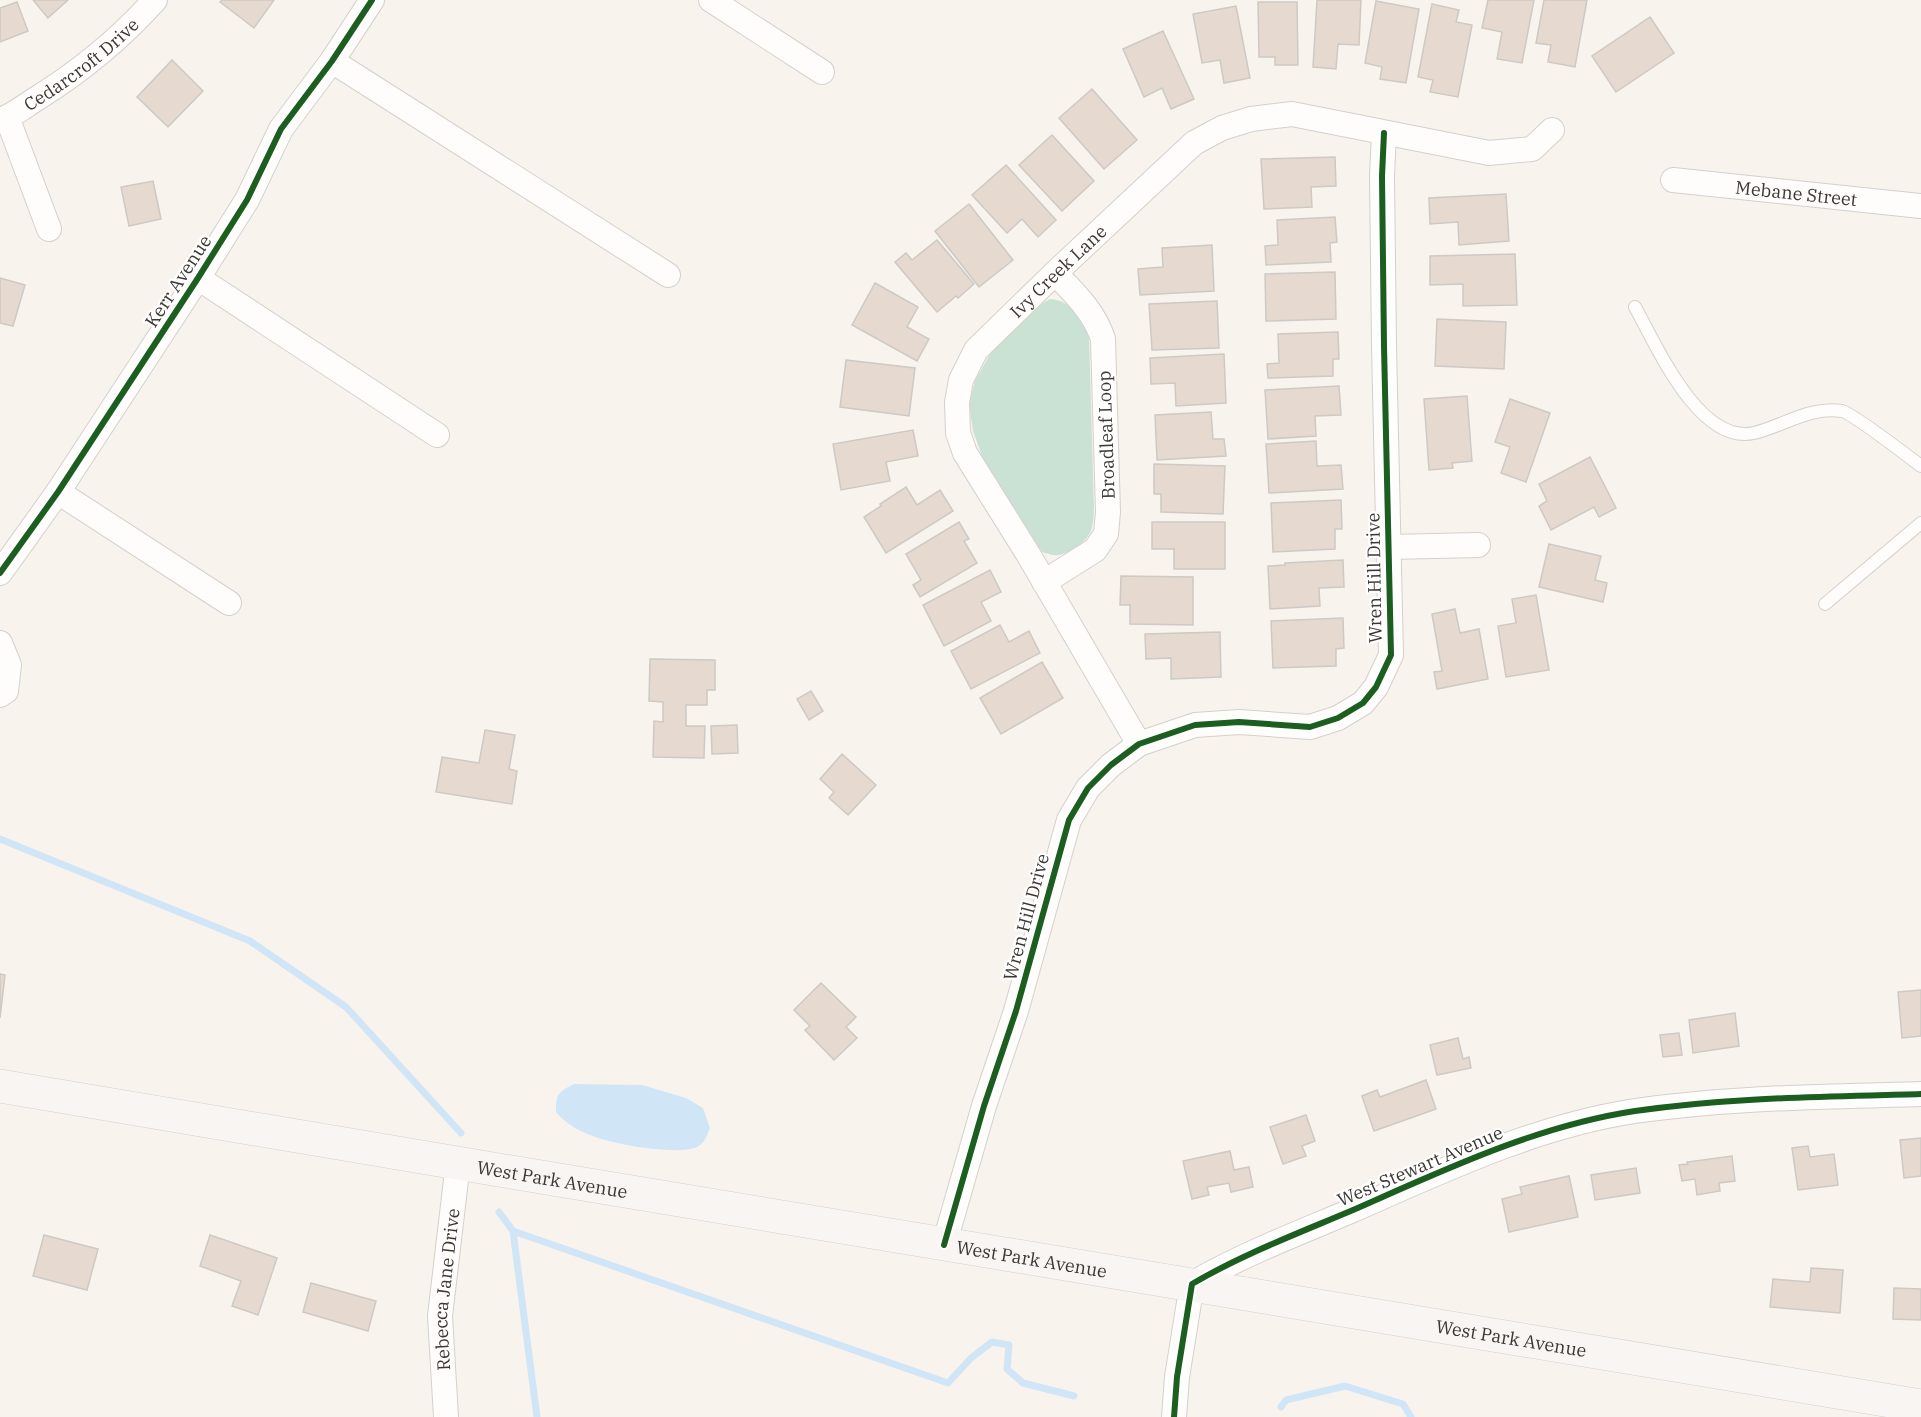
<svg xmlns="http://www.w3.org/2000/svg" width="1921" height="1417" viewBox="0 0 1921 1417" font-family="'IBM Plex Serif',serif">
	<rect width="100%" height="100%" fill="#f9f3ee"/>
	<path fill="#cae2d3" d="M1050,299C1072,301 1079,315 1089,334L1094,509C1093,530 1092,537 1073,549C1062,556 1055,557 1042,552L983,459L973,431L969,404L975,381L990,354L1040,305Z"/>
	<path fill="#d0e6f6" d="M574,1084L642,1085L686,1098L703,1108L710,1128C707,1135 705,1143 697,1147C677,1156 611,1144 590,1135C577,1130 565,1123 556,1112C556,1094 558,1092 574,1084Z"/>
	<g fill="none" stroke-linecap="round" stroke-linejoin="round">
		<g stroke="#d0e6f6" stroke-width="7">
			<polyline points="0,839 250,941 346,1007 461,1133"/>
			<polyline points="499,1212 513,1231 537,1417"/>
			<polyline points="513,1231 948,1383 971,1358 992,1342 1009,1345 1007,1369 1023,1383 1074,1396"/>
			<polyline points="1281,1407 1286,1400 1345,1386 1403,1404 1411,1417"/>
		</g>
	</g>
	<g fill="#e6d9cf" stroke="#cdc9c5" stroke-width="1.5">
		<polygon points="33,0 68,0 48,18"/>
		<polygon points="222,0 274,0 254,28 220,2"/>
		<polygon points="1317,0 1361,0 1359,45 1338,44 1336,69 1313,67"/>
		<polygon points="1488,0 1534,0 1522,63 1497,59 1502,32 1482,28"/>
		<polygon points="1544,0 1587,0 1575,67 1548,62 1551,45 1536,43"/>
		<polygon points="1376,1 1419,9 1406,83 1380,79 1382,67 1365,63"/>
		<polygon points="17,2 28,31 0,42 0,8"/>
		<polygon points="1258,2 1297,2 1298,65 1275,65 1275,57 1259,57"/>
		<polygon points="1432,4 1459,10 1456,22 1472,25 1458,97 1430,92 1433,80 1418,77"/>
		<polygon points="1236,6 1250,78 1224,83 1220,60 1202,63 1193,14"/>
		<polygon points="1650,17 1674,53 1616,92 1592,56"/>
		<polygon points="1163,31 1194,99 1171,109 1162,88 1144,97 1123,49"/>
		<polygon points="172,60 203,91 168,127 137,97"/>
		<polygon points="1092,89 1137,140 1104,169 1059,118"/>
		<polygon points="1052,135 1094,181 1062,211 1019,165"/>
		<polygon points="1335,157 1336,186 1311,187 1312,207 1264,209 1261,159"/>
		<polygon points="1006,165 1056,220 1038,237 1022,219 1007,233 972,195"/>
		<polygon points="153,181 161,219 129,226 121,187"/>
		<polygon points="1506,194 1509,241 1459,245 1458,222 1430,224 1429,198"/>
		<polygon points="969,204 1013,260 979,287 935,231"/>
		<polygon points="1335,217 1337,242 1330,243 1331,262 1266,265 1265,246 1278,245 1277,220"/>
		<polygon points="937,240 974,284 958,298 956,296 937,312 895,262 906,253 912,260"/>
		<polygon points="1212,245 1214,291 1140,295 1138,269 1163,267 1162,248"/>
		<polygon points="1515,254 1517,305 1463,306 1463,284 1430,285 1430,256"/>
		<polygon points="1335,272 1336,319 1266,321 1265,274"/>
		<polygon points="0,278 25,285 13,326 0,323"/>
		<polygon points="875,283 918,307 907,327 929,339 917,361 852,325"/>
		<polygon points="1217,301 1219,348 1152,350 1149,304"/>
		<polygon points="1437,319 1506,322 1504,369 1435,366"/>
		<polygon points="1338,332 1339,359 1333,359 1333,376 1268,378 1267,364 1279,363 1278,334"/>
		<polygon points="1224,354 1226,403 1176,406 1175,383 1151,384 1150,358"/>
		<polygon points="846,360 915,368 909,416 840,407"/>
		<polygon points="1339,386 1341,415 1315,416 1316,436 1268,439 1265,390"/>
		<polygon points="1467,396 1472,461 1452,463 1453,468 1429,470 1424,399"/>
		<polygon points="1510,399 1550,413 1526,482 1501,473 1510,447 1495,442"/>
		<polygon points="1211,412 1213,439 1224,439 1226,456 1157,460 1155,415"/>
		<polygon points="913,430 918,456 886,462 890,481 841,490 833,444"/>
		<polygon points="1316,441 1317,466 1341,465 1343,489 1269,493 1266,444"/>
		<polygon points="1590,457 1616,508 1599,517 1594,507 1551,530 1539,506 1547,501 1539,484"/>
		<polygon points="1154,464 1225,466 1223,514 1161,512 1161,494 1154,494"/>
		<polygon points="906,487 917,505 940,490 953,511 886,553 864,517 881,506 880,504"/>
		<polygon points="1341,500 1342,529 1335,529 1335,549 1273,552 1271,503"/>
		<polygon points="959,522 969,539 964,541 977,563 920,597 913,585 921,580 906,554"/>
		<polygon points="1152,522 1225,522 1225,569 1174,569 1174,549 1152,549"/>
		<polygon points="1549,544 1601,556 1595,580 1607,583 1603,602 1539,587"/>
		<polygon points="1343,560 1344,587 1319,588 1320,606 1270,609 1268,566 1285,565 1285,563"/>
		<polygon points="990,570 1001,592 981,602 991,621 944,646 923,605"/>
		<polygon points="1121,576 1193,577 1193,625 1130,624 1130,605 1120,605"/>
		<polygon points="1536,595 1549,670 1506,677 1498,626 1516,623 1512,599"/>
		<polygon points="1455,609 1460,633 1479,629 1488,679 1437,689 1434,672 1442,671 1432,614"/>
		<polygon points="1343,618 1344,648 1336,649 1336,666 1273,668 1271,621"/>
		<polygon points="1000,625 1009,642 1029,631 1040,653 971,689 951,651"/>
		<polygon points="1220,632 1221,677 1171,679 1171,658 1146,659 1145,634"/>
		<polygon points="650,659 715,660 715,690 707,690 707,705 686,705 686,726 705,726 704,758 653,757 654,721 663,722 663,702 649,701"/>
		<polygon points="1042,662 1063,698 1001,734 980,698"/>
		<polygon points="811,691 823,711 809,720 797,699"/>
		<polygon points="737,725 738,753 712,754 711,726"/>
		<polygon points="485,730 515,735 509,769 517,771 512,804 436,792 442,757 479,763"/>
		<polygon points="842,754 876,785 848,815 829,798 834,792 820,779"/>
		<polygon points="0,974 5,975 0,1018"/>
		<polygon points="821,983 856,1017 846,1027 857,1038 834,1060 805,1030 810,1026 794,1010"/>
		<polygon points="1921,990 1921,1036 1902,1038 1898,992"/>
		<polygon points="1735,1013 1739,1046 1693,1053 1689,1020"/>
		<polygon points="1679,1033 1682,1055 1663,1057 1660,1035"/>
		<polygon points="1458,1038 1463,1059 1469,1057 1471,1068 1437,1075 1430,1045"/>
		<polygon points="1426,1080 1436,1109 1374,1131 1362,1096 1377,1090 1380,1097"/>
		<polygon points="1306,1115 1315,1141 1302,1146 1306,1156 1283,1164 1270,1127"/>
		<polygon points="1921,1138 1921,1176 1904,1178 1900,1140"/>
		<polygon points="1808,1146 1810,1157 1834,1154 1838,1185 1798,1190 1792,1148"/>
		<polygon points="1230,1151 1234,1170 1249,1167 1253,1187 1231,1192 1229,1183 1207,1187 1209,1195 1192,1199 1183,1161"/>
		<polygon points="1732,1156 1735,1181 1719,1183 1720,1191 1697,1195 1695,1179 1682,1181 1679,1165 1688,1164 1687,1162"/>
		<polygon points="1636,1168 1640,1193 1595,1200 1591,1175"/>
		<polygon points="1569,1176 1578,1217 1509,1232 1502,1199 1522,1194 1520,1187"/>
		<polygon points="44,1235 98,1249 87,1290 33,1276"/>
		<polygon points="210,1235 277,1258 258,1315 232,1306 241,1281 200,1266"/>
		<polygon points="1811,1268 1843,1270 1840,1313 1770,1307 1773,1279 1810,1282"/>
		<polygon points="311,1283 376,1301 368,1331 303,1312"/>
		<polygon points="1894,1288 1921,1289 1921,1320 1893,1319"/>
	</g>
	<g fill="none" stroke-linecap="round" stroke-linejoin="round">
		<defs>
			<g id="service">
				<path d="M1635,307C1657,346 1699,445 1754,433C1783,426 1810,406 1842,411C1852,413 1909,457 1921,466"/>
				<polyline points="1825,604 1921,523"/>
			</g>
			<g id="minor">
				<polyline points="711,0 822,72"/>
				<polyline points="332,61 668,275"/>
				<polyline points="7,117 49,229"/>
				<path id="s1" d="M0,121C13,115 25,106 36,99C81,71 120,39 155,0"/>
				<path id="s2" d="M1673,180L1921,206"/>
				<polyline points="198,278 437,435"/>
				<polyline points="58,492 229,603"/>
				<polyline points="1389,547 1478,545"/>
				<polyline points="0,573 58,492 198,278 247,200 281,129 332,61 372,0"/>
				<path d="M1044,582L1095,550L1106,534L1108,512L1103,339C1094,311 1074,293 1055,273"/>
				<polyline points="0,643 9,665 6,691 0,695"/>
				<path id="s3" d="M1139,744L1028,554L965,453L958,433L957,402L961,380L976,350L1055,273L1194,143L1222,128L1251,119L1292,114L1489,153L1532,149L1552,130"/>
				<polyline points="944,1245 984,1106 1016,1011 1069,820 1088,788 1111,765 1139,744 1195,725 1239,722 1310,727 1338,718 1363,703 1376,687 1391,655 1384,346 1382,176 1384,133"/>
				<path id="s4" d="M446,1417L440,1316L458,1163"/>
				<path d="M1174,1417L1177,1377L1192,1284C1243,1254 1299,1233 1353,1210C1444,1170 1536,1126 1635,1111C1730,1097 1826,1097 1921,1094"/>
			</g>
			<g id="secondary">
				<path id="s5" d="M0,1086C640,1195 1281,1299 1921,1406"/>
			</g>
		</defs>
		<use href="#service" stroke="#d4d0cc" stroke-width="14"/>
		<use href="#minor" stroke="#d4d0cc" stroke-width="26"/>
		<use href="#secondary" stroke="#d4d0cc" stroke-width="34"/>
		<use href="#service" stroke="#fefdfc" stroke-width="12"/>
		<use href="#minor" stroke="#fefdfc" stroke-width="24"/>
		<use href="#secondary" stroke="#f8f5f3" stroke-width="33"/>
		<defs>
			<g id="cycleway">
				<polyline points="0,573 58,492 198,278 247,200 281,129 332,61 372,0"/>
				<polyline points="944,1245 984,1106 1016,1011 1069,820 1088,788 1111,765 1139,744 1195,725 1239,722 1310,727 1338,718 1363,703 1376,687 1391,655 1384,346 1382,176 1384,133"/>
				<path d="M1174,1417L1177,1377L1192,1284C1243,1254 1299,1233 1353,1210C1444,1170 1536,1126 1635,1111C1730,1097 1826,1097 1921,1094"/>
			</g>
		</defs>
		<use href="#cycleway" stroke="#fff" stroke-width="10"/>
		<use href="#cycleway" stroke="#1b5e20" stroke-width="6"/>
	</g>
	<g text-anchor="middle" dominant-baseline="central" stroke-width="4.5" stroke-linejoin="round" paint-order="stroke">
		<g font-size="18" fill="#3b3733" stroke="#fff">
			<text stroke="none"><textPath href="#s1" startOffset="99">Cedarcroft Drive</textPath></text>
			<text stroke="none"><textPath href="#s2" startOffset="124">Mebane Street</textPath></text>
			<text stroke="none"><textPath href="#s3" startOffset="561">Ivy Creek Lane</textPath></text>
			<text transform="translate(178 281) rotate(-57)">Kerr Avenue</text>
			<text transform="translate(1106 435) rotate(-92)">Broadleaf Loop</text>
			<text transform="translate(1374 578) rotate(-91)">Wren Hill Drive</text>
			<text transform="translate(1026 917) rotate(-75)">Wren Hill Drive</text>
			<text transform="translate(1420 1166) rotate(-23)">West Stewart Avenue</text>
			<text stroke="none"><textPath href="#s5" startOffset="560">West Park Avenue</textPath></text>
			<text stroke="none"><textPath href="#s5" startOffset="1046">West Park Avenue</textPath></text>
			<text stroke="none"><textPath href="#s4" startOffset="128">Rebecca Jane Drive</textPath></text>
			<text stroke="none"><textPath href="#s5" startOffset="1532">West Park Avenue</textPath></text>
		</g>
	</g>
</svg>
